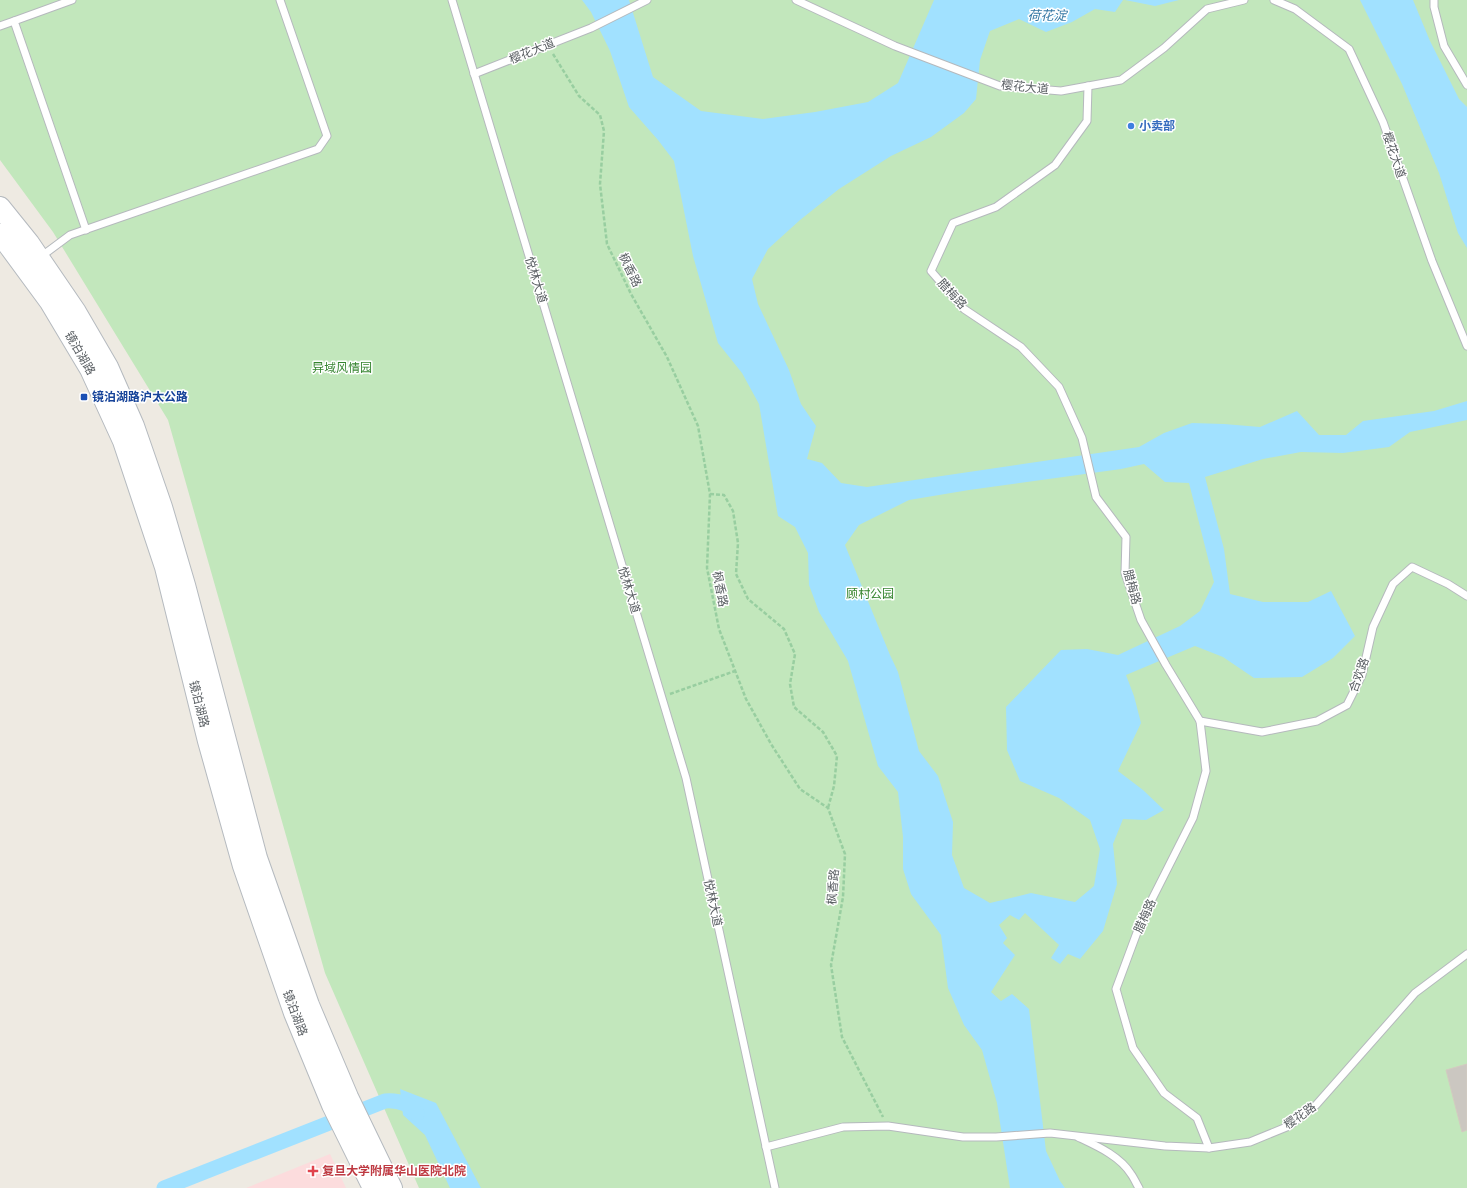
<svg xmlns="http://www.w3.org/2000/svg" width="1467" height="1188" viewBox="0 0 1467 1188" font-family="'Archivo Narrow','Noto Sans SC',sans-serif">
	<rect width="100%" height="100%" fill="#eeeae2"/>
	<polygon fill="#fcdcdd" points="330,1154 346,1188 246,1188"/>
	<polygon fill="#c2e7bc" points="0,0 1467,0 1467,1188 419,1188 325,973 168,420 53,232 0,160"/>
	<g fill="#a1e1ff" fill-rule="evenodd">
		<path d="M582,0H629L653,77L701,111L763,119L815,112L868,102L898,83L934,0H1123L1115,12L1095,9L1072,22L1046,32L1019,19L990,31L980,60L976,99L964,113L931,137L891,156L839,189L800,220L768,249L752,279L758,304L789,370L801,404L816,426L807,459L822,463L841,483L867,487L1139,447L1164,433L1192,423L1224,424L1260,427L1297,411L1319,435H1346L1363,421L1434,411L1467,401V420L1410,432L1389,447L1343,453L1301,452L1263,459L1205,477L1224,549L1230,594L1263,602H1308L1331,591L1355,636L1333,658L1302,677L1254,678L1223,657L1195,646L1126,675L1134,696L1141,723L1118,771L1143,790L1164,810L1146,820L1123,819L1113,844L1117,884L1103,931L1080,959L1068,954L1060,964L1051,958L1059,945L1025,913L1019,920L1010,915L999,925L1007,938L1003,943L1015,955L991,992L1001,1001L1012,994L1029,1009L1046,1151L1060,1181L1065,1188H1010L997,1103L982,1050L964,1025L948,988L941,935L911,894L903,869V837L898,792L878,766L848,661L819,612L809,585L808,553L795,527L778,516L759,404L742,373L718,343L693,256L674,161L658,140L629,107L610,51L591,12ZM1144,464L1165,482L1189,483L1214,582L1200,611L1180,626L1118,655L1087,649L1061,650L1006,707L1007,750L1020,781L1059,798L1090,820L1100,849L1094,886L1075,902L1031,893L990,903L964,888L952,855L953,822L938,776L919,751L898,672L890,655L845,545L859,525L909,500L969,490L1121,469Z"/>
		<polygon points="1125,0 1179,0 1155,6"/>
		<polygon points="1360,0 1413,0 1430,41 1459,99 1467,107 1467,248 1458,233 1439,173 1402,84"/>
		<polygon points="400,1089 436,1103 481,1188 450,1188 425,1135 403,1115"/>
	</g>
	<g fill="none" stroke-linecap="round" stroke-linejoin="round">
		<path stroke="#a1e1ff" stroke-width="15" d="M164,1188L385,1101C398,1100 409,1103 417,1114"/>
	</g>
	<polygon fill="#cbc7c1" stroke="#d3cbc0" points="1467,1064 1467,1130 1462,1132 1446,1070"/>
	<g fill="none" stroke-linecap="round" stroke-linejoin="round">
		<defs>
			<g id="lane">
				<polyline points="72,0 14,21 86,230"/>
				<polyline points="452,0 686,778 775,1188"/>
				<polyline points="796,0 895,46 1000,86 1061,91 1121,80 1164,48 1207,9 1244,0"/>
				<polyline points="1274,0 1295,9 1349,49 1383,122 1432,261 1467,346"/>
				<polyline points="1434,0 1434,7 1444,46 1467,85"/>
				<polyline points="0,26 14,21"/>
				<polyline points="474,74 591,28 647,0"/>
				<polyline points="1088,86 1087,121 1055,165 996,207 953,223 931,271 964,309 1021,347 1059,387 1082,438 1096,497 1126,537 1125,573 1141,620 1166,665 1200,721 1206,771 1193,818 1142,919 1116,989 1133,1048 1164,1093 1197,1118 1209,1148"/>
				<polyline points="39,258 70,235 318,149 327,136 280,0"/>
				<polyline points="1200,721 1262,732 1317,721 1347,705 1362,675 1373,627 1393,584 1412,567 1448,584 1467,596"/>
				<path d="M1078,1137C1097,1146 1120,1156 1131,1174C1134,1178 1136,1183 1139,1188"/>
				<polyline points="766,1147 843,1127 888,1126 963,1137 996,1137 1050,1133 1165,1146 1209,1148 1250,1142 1289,1126 1316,1105 1415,993 1467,954"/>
			</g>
			<g id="secondary">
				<polyline points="0,207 29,243 76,312 108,367 134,426 162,507 185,585 257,858 309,1005 348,1097 392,1188"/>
				<polyline points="0,234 50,302 90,369 123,441 165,567 208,741 243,866 294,1013 332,1105 373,1188"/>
			</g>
		</defs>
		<use href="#lane" stroke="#b5b9bd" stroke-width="9"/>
		<use href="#secondary" stroke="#b5babf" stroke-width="22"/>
		<g stroke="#98cea0" stroke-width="2.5" stroke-dasharray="4 2" stroke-linecap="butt">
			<polyline points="553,54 579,96 600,115 604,131 600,184 607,244 631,294 667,357 698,426 710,494 707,568 719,629 746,699 771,744 800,789 828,808 845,854 843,897 831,965 842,1037 883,1117"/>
			<polyline points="710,494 724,495 733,511 738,543 736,574 748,599 784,629 795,654 790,684 794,707 823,732 837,756 834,786 828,808"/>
			<polyline points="670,694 735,671"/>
		</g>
		<use href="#lane" stroke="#fff" stroke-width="7"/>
		<use href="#secondary" stroke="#fff" stroke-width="20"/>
	</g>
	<circle fill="#3f7fe0" stroke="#fff" stroke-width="1.5" cx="1131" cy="126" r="4"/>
	<rect fill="#1a4fb4" stroke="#fff" stroke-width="1.5" x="80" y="393" width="8" height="8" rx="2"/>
	<path fill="#e0444e" stroke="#fff" stroke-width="1.5" d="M311 1165h4v4h4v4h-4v4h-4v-4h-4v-4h4z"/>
	<g text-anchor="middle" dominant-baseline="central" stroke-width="3" stroke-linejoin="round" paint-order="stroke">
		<g font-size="12" fill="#5a5f63" stroke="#fff">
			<text transform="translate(532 51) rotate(-22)">樱花大道</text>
			<text transform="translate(1025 87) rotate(6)">樱花大道</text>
			<text transform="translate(1394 155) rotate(71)">樱花大道</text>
			<text transform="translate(630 270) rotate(64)">枫香路</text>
			<text transform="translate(536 280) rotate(73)">悦林大道</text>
			<text transform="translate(952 294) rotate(47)">腊梅路</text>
			<text transform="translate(80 353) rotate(60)">镜泊湖路</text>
			<text transform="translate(1132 587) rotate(75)">腊梅路</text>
			<text transform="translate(720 589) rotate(79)">枫香路</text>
			<text transform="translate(629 590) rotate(73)">悦林大道</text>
			<text transform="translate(1359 675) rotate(-70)">合欢路</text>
			<text transform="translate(199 704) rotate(76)">镜泊湖路</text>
			<text transform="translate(833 887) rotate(-85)">枫香路</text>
			<text transform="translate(713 903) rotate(78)">悦林大道</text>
			<text transform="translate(1145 916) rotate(-66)">腊梅路</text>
			<text transform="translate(295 1013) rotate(69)">镜泊湖路</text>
			<text transform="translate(1300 1116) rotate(-35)">樱花路</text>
		</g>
		<g font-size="12" font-weight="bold" fill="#366cbe" stroke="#fff" text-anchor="start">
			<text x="1139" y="126">小卖部</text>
		</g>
		<g font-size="12" fill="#368530" stroke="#fff">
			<text x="342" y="368">异域风情园</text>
			<text x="870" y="594">顾村公园</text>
		</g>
		<g font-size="12" font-weight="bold" fill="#164399" stroke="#fff" text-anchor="start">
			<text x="92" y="397">镜泊湖路沪太公路</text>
		</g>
		<g font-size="12" font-weight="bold" fill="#be3a42" stroke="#fff" text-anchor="start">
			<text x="322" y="1171">复旦大学附属华山医院北院</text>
		</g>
		<g font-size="13" font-style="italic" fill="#3478a4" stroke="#fff">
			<text x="1047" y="15">荷花淀</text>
		</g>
	</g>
</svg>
